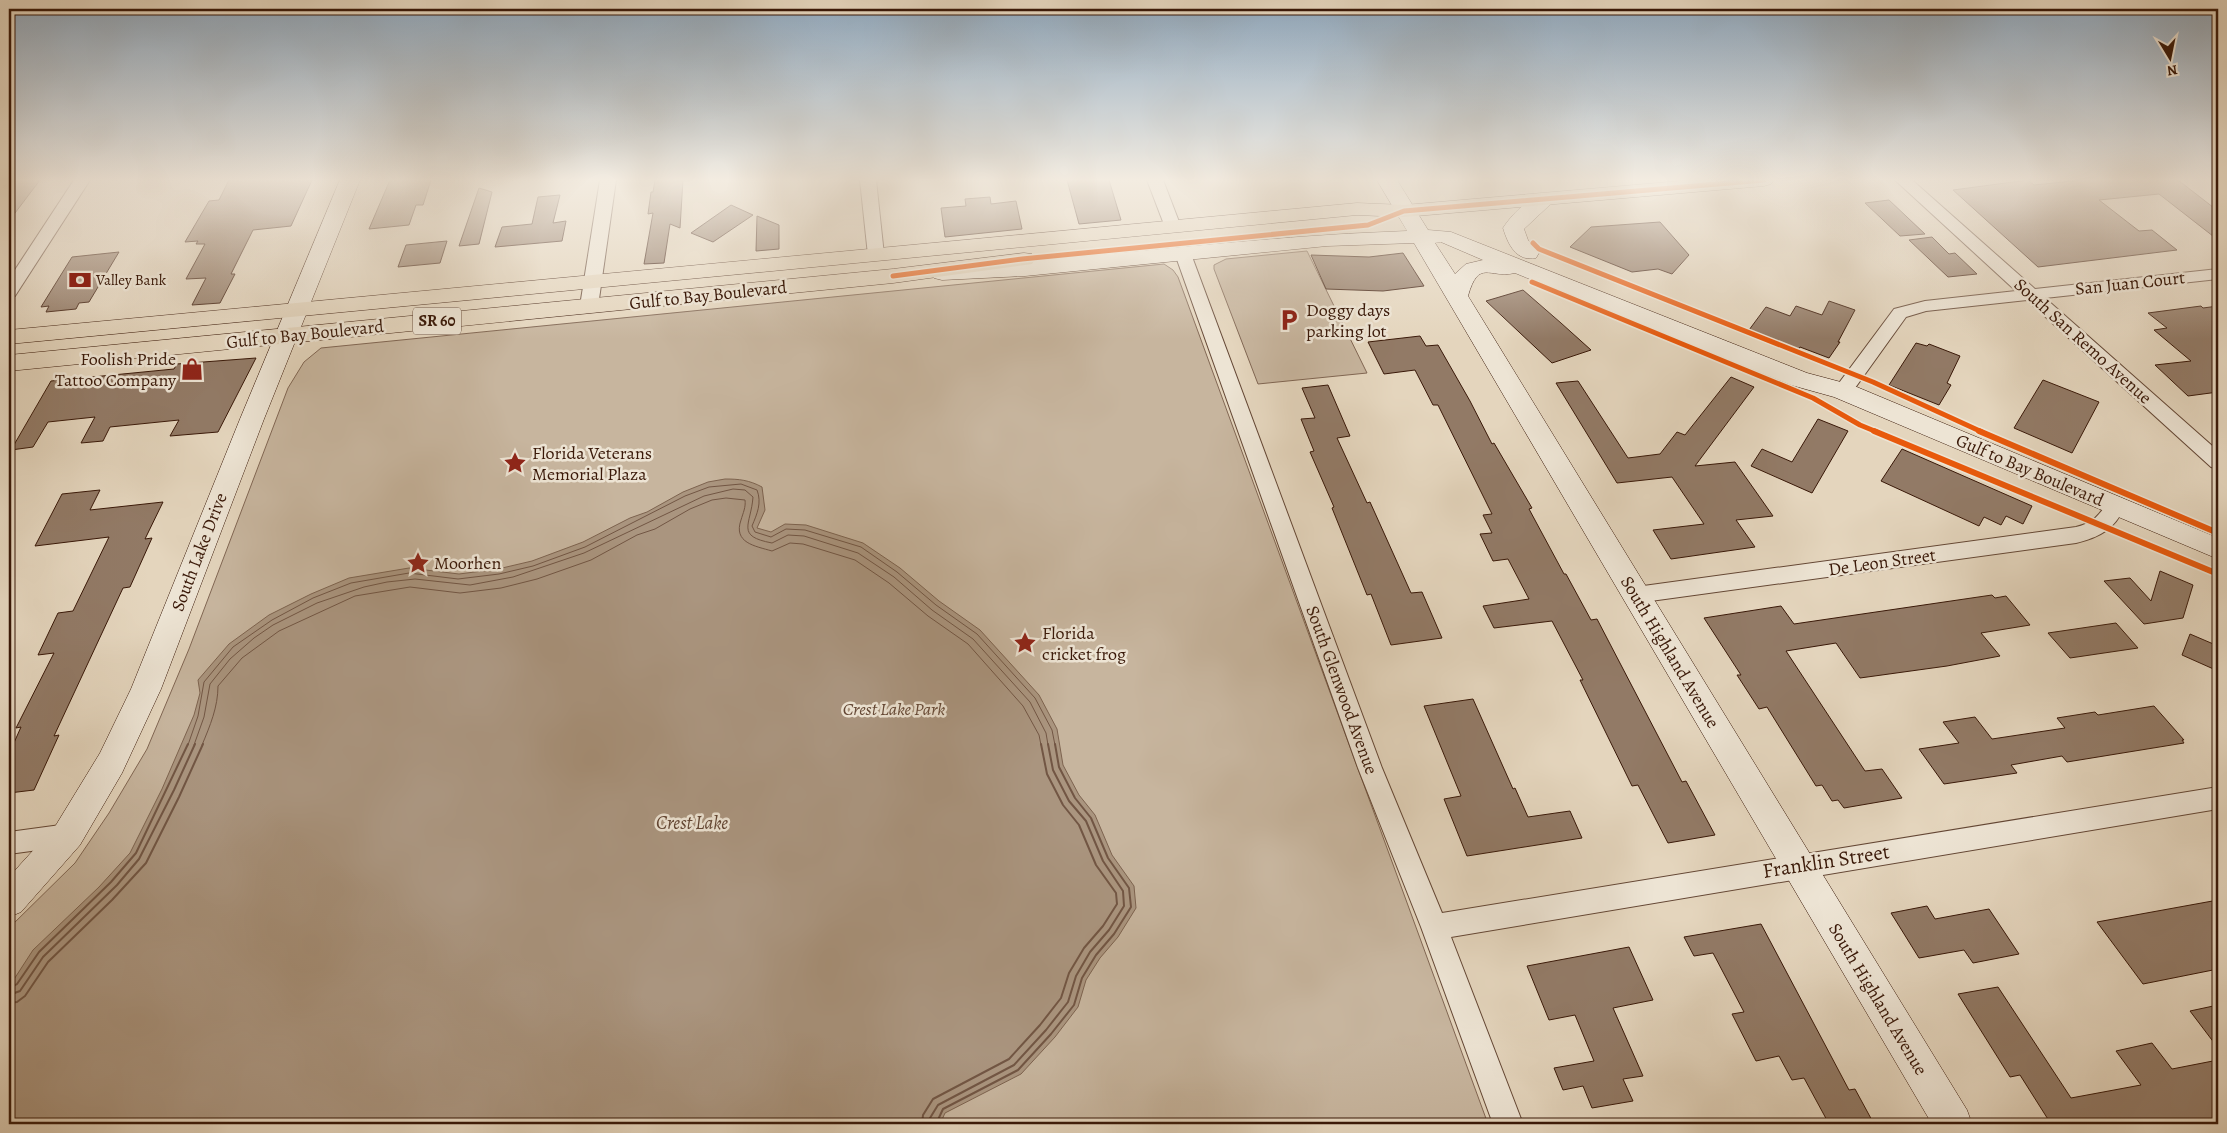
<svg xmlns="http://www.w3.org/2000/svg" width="2227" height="1133" viewBox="0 0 2227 1133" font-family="Alegreya,serif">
	<rect width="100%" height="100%" fill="#e4d5bd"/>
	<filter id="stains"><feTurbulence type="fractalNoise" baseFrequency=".004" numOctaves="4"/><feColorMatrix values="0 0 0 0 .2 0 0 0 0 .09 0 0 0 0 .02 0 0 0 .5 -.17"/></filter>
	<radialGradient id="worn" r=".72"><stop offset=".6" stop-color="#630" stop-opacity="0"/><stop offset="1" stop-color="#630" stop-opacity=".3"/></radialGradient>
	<g fill="#c7b59e" stroke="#806653">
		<polygon points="1307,251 1367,373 1258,384 1214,269 1214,265 1226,259"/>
		<polygon points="1164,264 1173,270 1178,277 1488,1124 9,1124 9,928 75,863 109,813 147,749 189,649 288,388 304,362 321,348"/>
	</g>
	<path fill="#aa957f" stroke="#7d634f" d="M725,479C739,479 749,480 762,487L765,510L757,528L771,532L785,524L806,525L863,543L900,568L939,601L980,630L1039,695L1057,729L1063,765L1079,795L1095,815L1112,855L1134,886L1136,908L1118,937L1100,958L1086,980L1078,1007L1055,1037L1021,1074L945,1113L940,1124H9V987L33,950L99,887L130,853L162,789L194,715L200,693L198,680L229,644L269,615L311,594L349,578L409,568L459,574L498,569L532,561L583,542L630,518L647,512L683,492L708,482Z"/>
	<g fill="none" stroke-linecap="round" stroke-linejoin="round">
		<g stroke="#725644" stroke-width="1">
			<path d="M188,745L198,716L204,682L233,647L272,620L313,598L351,583L409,573L458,579L499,574L533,566L585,547L685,496L709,487L741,484L757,490C762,503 757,514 752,526L755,532L771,537L786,529L805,530L861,547L897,572L936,605L977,634L1035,698L1052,730L1055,745"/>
			<path d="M194,745L204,717L210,684L230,659L254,638L273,625L317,603L364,587L387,582L415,579L470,585L513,577L584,553L704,496L733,489L745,490L753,497C751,525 735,536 772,543L788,535L804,536L858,553L894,577L932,610L973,639L1030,702L1046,733L1048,745"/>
			<path d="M202,745C210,726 218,707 218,686L242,658L279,631L355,596L410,587L460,593L501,588L537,579L591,560L637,535L655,529L690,509L712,500L726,498L745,500C746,507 743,513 741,520C733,543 755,546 772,551L790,543L803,544L855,560L889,583L928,616L968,644L1023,706L1039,735L1041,745"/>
		</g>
		<g stroke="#725644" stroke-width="2">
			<polyline points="9,989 17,984 39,952 111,882 136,853 188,744"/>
			<polyline points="9,995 20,991 43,957 117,885 139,859 174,790 195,744"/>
			<polyline points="9,1003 17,1002 25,996 48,962 112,900 146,863 179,797 203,744"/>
			<polyline points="922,1124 923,1115 933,1099 1009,1059 1040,1025 1061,998 1069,973 1084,948 1103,926 1117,904 1116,893 1096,865 1079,825 1063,805 1047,774 1041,744"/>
			<polyline points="929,1124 930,1118 938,1105 1014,1065 1046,1030 1068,1002 1076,976 1090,952 1109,930 1124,906 1123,891 1103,861 1086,821 1069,801 1053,770 1048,744"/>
			<polyline points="936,1124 943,1109 1018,1070 1051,1034 1074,1005 1082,978 1096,955 1114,934 1131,907 1129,888 1108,858 1091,818 1075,798 1059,767 1055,744"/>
		</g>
	</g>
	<g fill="#927a66" stroke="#391808">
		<polygon points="9,180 40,180 9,221"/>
		<polygon points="229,180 312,180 291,226 253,230 231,274 235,274 220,303 192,305 206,278 186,279 205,244 196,244 198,241 185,242 209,201 219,200"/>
		<polygon points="390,180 431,180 423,205 416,205 409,225 369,229"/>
		<polygon points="655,180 683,180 680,228 670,224 664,263 644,264 653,213 648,214 651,192 653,192"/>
		<polygon points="1067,180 1109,180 1121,220 1079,224"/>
		<polygon points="2028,180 2034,185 2083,180 2178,180 2218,211 2218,240 2159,194 2099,200 2139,231 2152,230 2177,250 2038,267 1953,190"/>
		<polygon points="479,188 492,192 479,244 459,246"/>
		<polygon points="560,195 553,223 566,221 562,241 495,247 502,227 532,224 538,197"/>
		<polygon points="990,197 991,204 1016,201 1022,229 945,237 941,208 966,206 965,199"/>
		<polygon points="1889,200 1925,234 1900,236 1865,203"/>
		<polygon points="731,205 753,215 713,242 691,233"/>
		<polygon points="757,216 779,225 779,249 756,251"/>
		<polygon points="1660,222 1689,255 1672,274 1658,269 1632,272 1570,247 1591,227"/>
		<polygon points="1932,237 1949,254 1955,253 1977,274 1948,277 1909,240"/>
		<polygon points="447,241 440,263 398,267 406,245"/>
		<polygon points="119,252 89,302 79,303 76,309 46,312 49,306 41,307 72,257"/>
		<polygon points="1403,253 1424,286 1383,291 1326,289 1311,255 1369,257"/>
		<polygon points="1523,290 1561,323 1591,350 1552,363 1486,301"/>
		<polygon points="1829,301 1855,310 1838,342 1840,342 1829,358 1800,347 1798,350 1749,330 1766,307 1790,316 1796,306 1822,315"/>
		<polygon points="2201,306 2203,308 2218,306 2218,392 2188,396 2155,365 2191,361 2154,330 2167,328 2148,313"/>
		<polygon points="1420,336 1426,346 1438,345 1470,401 1492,444 1494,443 1532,508 1529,509 1564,574 1566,574 1591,620 1597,619 1682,782 1686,781 1715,835 1668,843 1638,785 1632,786 1580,680 1583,680 1552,621 1494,628 1483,606 1529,599 1508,559 1493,561 1480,534 1492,533 1483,515 1492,514 1438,405 1433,405 1415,370 1384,374 1368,342"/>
		<polygon points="1916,343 1927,346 1929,344 1960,356 1947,383 1951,385 1939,405 1889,385"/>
		<polygon points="256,358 218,432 170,436 179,420 110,427 103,441 81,443 95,417 48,422 33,447 11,450 51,381 174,369 177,364"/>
		<polygon points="1731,377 1754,387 1695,466 1735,462 1773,516 1736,520 1755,547 1671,559 1653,530 1704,524 1672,477 1617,483 1556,383 1578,381 1628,458 1660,454 1677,432 1685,435"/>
		<polygon points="2043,380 2099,402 2072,453 2014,428"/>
		<polygon points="1328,385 1350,436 1337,438 1367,503 1370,502 1411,593 1422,592 1442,638 1391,645 1371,594 1367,595 1332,508 1334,507 1310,452 1314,451 1301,419 1315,418 1302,388"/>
		<polygon points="1818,419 1848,431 1812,493 1751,466 1762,449 1792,462"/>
		<polygon points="1902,449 2032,506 2023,524 2006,516 2001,525 1984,517 1979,526 1881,481"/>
		<polygon points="100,490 90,510 163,502 145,539 152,538 130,587 123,588 54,736 59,735 34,790 9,793 9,754 21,727 16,728 54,653 38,655 58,613 73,611 109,537 35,546 62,494"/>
		<polygon points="2160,571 2193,585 2183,618 2144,624 2104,581 2130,578 2151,601"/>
		<polygon points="1992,595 1995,598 2006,596 2030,625 1981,633 2000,656 1947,666 1860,678 1836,643 1786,651 1865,771 1882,769 1902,798 1844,808 1838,800 1832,801 1822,785 1816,786 1767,707 1759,709 1737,675 1741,675 1704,618 1781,606 1794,624"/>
		<polygon points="2116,623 2138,648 2070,658 2048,633"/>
		<polygon points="2190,634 2218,646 2218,671 2182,655"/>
		<polygon points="1473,699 1513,789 1515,788 1528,817 1570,811 1582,838 1467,856 1444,799 1461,796 1424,706"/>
		<polygon points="2154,706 2184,740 2182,740 2184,743 2067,762 2062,756 2011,765 2017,773 1944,784 1919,749 1959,743 1943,722 1975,717 1992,739 2065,728 2057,718 2095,712 2098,715"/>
		<polygon points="2218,900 2218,969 2143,984 2097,922"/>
		<polygon points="1927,906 1935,919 1989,909 2019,954 1973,963 1964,950 1919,958 1891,913"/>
		<polygon points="1761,924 1849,1090 1855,1089 1874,1124 1829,1124 1804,1078 1792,1080 1779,1056 1756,1061 1732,1014 1744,1012 1713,953 1694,956 1684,937"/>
		<polygon points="1629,947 1653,1000 1613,1008 1643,1076 1623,1079 1633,1101 1592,1108 1583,1086 1563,1090 1554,1068 1594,1061 1575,1015 1549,1020 1527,966"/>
		<polygon points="1998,987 2071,1098 2141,1085 2116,1051 2152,1043 2172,1069 2218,1060 2218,1124 2051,1124 2020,1075 2010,1077 1958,994"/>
		<polygon points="2218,1005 2218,1048 2190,1011"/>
	</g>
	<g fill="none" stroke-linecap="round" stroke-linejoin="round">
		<defs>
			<g id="street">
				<polygon points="74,180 90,180 15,296 9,297 9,279"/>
				<polygon points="600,180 616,180 598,306 595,310 589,311 583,310 580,306"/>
				<polygon points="860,180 876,180 884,255 882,259 870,259 868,255"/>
				<polygon points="1147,180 1163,180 1181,227 1179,230 1167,230 1165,227"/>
				<polygon points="1895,180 1912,180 2035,289 2218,269 2218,279 2045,298 2218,451 2218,469 2211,467 2027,300 1926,311 1906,317 1850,395 1843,397 1836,395 1834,391 1836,387 1894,309 1925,301 2016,291"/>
				<polygon points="1183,249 1189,250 1191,254 1382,768 1442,913 2218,787 2218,809 1451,937 1523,1124 1493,1124 1421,927 1358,768 1175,254 1177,250"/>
				<path d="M2115,499L2122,501L2125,506C2115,529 2100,537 2076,543L1636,603L1628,601L1625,595L1628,589L1636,587L2076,527C2093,523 2100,515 2108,501Z"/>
				<polygon points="68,824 77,827 81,835 77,843 68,846 9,854 9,832"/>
			</g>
			<g id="secondary">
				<polygon points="340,180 360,180 264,419 161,689 122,773 80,845 21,912 9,917 9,877 56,825 100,753 131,689 240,419"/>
				<path d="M1377,180H1397L1428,230L1451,232L1807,373L1852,385L2218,538V559L1834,397L1791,385L1515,273C1489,279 1479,258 1468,296L1967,1110L1972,1124H1932L1414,243L1327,246L1025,276L942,280L934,278L931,273L934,268L942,266C1097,259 1251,236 1407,231ZM1441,242L1483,260L1466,264L1455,274L1435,243Z"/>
				<path d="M1545,194L1552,196L1555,200L1524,229L1528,240L1539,253L1536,258C1516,262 1508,244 1503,228C1512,214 1528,198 1545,194Z"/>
			</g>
			<g id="primary">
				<polygon points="1692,180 1774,180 1771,184 1764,186 1404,217 1357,215 9,344 9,330 1357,203 1404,205"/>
				<polygon points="1024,253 1032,254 1035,259 1032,264 893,283 9,371 9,355 893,269"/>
			</g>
		</defs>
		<use href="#street" stroke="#644735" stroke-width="2"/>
		<use href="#secondary" stroke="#391808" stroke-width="1"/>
		<use href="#primary" stroke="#391808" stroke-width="1"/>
		<use href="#street" fill="#ede4d4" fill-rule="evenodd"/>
		<use href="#secondary" fill="#ede4d4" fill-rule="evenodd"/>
		<use href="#primary" fill="#e4d5bd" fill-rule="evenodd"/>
		<defs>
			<g id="cycleway-far1">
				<polyline points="1533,243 1539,249 1873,382 1982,432"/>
				<polyline points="893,276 1022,259 1368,225 1404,211 1764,180"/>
				<polyline points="1532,282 1813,398 1860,425 1877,432"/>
			</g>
			<g id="cycleway">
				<polyline points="1874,431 2218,574"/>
				<polyline points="1979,431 2218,533"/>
			</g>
		</defs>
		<use href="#cycleway-far1" stroke="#ede4d4" stroke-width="8"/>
		<use href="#cycleway" stroke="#ede4d4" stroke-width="9"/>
		<use href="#cycleway-far1" stroke="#e8590c" stroke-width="5"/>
		<use href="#cycleway" stroke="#e8590c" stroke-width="6"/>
	</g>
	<linearGradient id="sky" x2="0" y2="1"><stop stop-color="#8fa8be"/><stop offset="0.53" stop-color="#f3ece1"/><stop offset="1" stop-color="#f3ece1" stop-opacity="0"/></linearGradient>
	<rect width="2227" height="339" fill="url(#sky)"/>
	<defs>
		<symbol id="bank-bare" viewBox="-9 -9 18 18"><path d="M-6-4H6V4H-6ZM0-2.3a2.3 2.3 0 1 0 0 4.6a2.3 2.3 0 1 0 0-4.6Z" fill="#8f2418" stroke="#ede4d4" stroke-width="2.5" paint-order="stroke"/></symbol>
		<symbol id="parking-bare" viewBox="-9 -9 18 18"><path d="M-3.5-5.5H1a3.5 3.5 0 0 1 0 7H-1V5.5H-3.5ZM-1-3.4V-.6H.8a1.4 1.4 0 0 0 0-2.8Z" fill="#8f2418" stroke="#ede4d4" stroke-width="2.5" paint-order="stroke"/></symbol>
		<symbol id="shop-bare" viewBox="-9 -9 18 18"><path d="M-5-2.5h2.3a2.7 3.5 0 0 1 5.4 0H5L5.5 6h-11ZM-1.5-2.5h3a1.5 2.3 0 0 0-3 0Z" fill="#8f2418" stroke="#ede4d4" stroke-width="2.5" paint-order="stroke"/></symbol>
		<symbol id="sight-bare" viewBox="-9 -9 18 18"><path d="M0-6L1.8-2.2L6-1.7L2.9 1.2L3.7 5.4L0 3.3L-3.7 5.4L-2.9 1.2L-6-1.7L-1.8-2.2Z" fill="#8f2418" stroke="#ede4d4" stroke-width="2.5" paint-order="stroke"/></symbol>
	</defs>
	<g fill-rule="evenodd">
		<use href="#bank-bare" x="64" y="264" width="32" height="32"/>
		<use href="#parking-bare" x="1273" y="304" width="32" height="32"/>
		<use href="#shop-bare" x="176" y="353" width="32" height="32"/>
		<use href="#sight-bare" x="499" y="447" width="32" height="32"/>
		<use href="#sight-bare" x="402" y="547" width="32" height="32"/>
		<use href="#sight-bare" x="1009" y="627" width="32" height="32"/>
	</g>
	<g text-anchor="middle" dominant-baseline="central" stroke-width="5" stroke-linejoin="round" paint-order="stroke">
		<g font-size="15" fill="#391808" stroke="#ede4d4" text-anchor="start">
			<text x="96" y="280">Valley Bank</text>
		</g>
		<rect fill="#ede4d4" stroke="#6f5545" stroke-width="1" x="413" y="307.5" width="48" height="27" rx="4"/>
		<g font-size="16" font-weight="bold" fill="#391808">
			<text x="437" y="321">SR 60</text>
		</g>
		<g font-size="18" fill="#391808" stroke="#ede4d4">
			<text transform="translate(2130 283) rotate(-6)">San Juan Court</text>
			<text transform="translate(708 295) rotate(-6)">Gulf to Bay Boulevard</text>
			<text transform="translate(305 334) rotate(-6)">Gulf to Bay Boulevard</text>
			<text transform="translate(2083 341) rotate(42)">South San Remo Avenue</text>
			<text transform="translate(2030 470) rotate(23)">Gulf to Bay Boulevard</text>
			<text transform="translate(199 552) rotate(-69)">South Lake Drive</text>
			<text transform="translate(1882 562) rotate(-8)">De Leon Street</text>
			<text transform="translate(1670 652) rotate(59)">South Highland Avenue</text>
			<text transform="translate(1342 690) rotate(70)">South Glenwood Avenue</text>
			<text transform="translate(1878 999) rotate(59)">South Highland Avenue</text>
		</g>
		<g font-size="18" fill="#391808" stroke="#ede4d4" text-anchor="start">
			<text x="1306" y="310">Doggy days<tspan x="1306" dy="21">parking lot</tspan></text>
			<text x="176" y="359" text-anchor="end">Foolish Pride<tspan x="176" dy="21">Tattoo Company</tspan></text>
			<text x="532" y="453">Florida Veterans<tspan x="532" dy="21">Memorial Plaza</tspan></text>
			<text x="434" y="563">Moorhen</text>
			<text x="1042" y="633">Florida<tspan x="1042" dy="21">cricket frog</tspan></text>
		</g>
		<g font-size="18" font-style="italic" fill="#644735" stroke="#ede4d4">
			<text x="894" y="709">Crest Lake Park</text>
		</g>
		<g font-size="19" font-style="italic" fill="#614432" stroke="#ede4d4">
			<text x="692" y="823">Crest Lake</text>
		</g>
		<g font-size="21" fill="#391808" stroke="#ede4d4">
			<text transform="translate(1826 861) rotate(-9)">Franklin Street</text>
		</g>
	</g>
	<rect width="2227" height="1133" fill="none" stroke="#e4d5bd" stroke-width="30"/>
	<rect x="10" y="10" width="2207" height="1113" fill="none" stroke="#391808" stroke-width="2.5"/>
	<rect x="15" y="15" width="2197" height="1103" fill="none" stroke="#391808"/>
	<g transform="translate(2170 58) rotate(170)" stroke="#ede4d4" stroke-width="4" paint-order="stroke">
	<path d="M0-4L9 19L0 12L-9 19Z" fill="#391808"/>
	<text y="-8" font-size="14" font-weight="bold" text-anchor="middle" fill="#391808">N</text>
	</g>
	<rect width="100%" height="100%" filter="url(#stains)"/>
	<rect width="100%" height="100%" fill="url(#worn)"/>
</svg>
